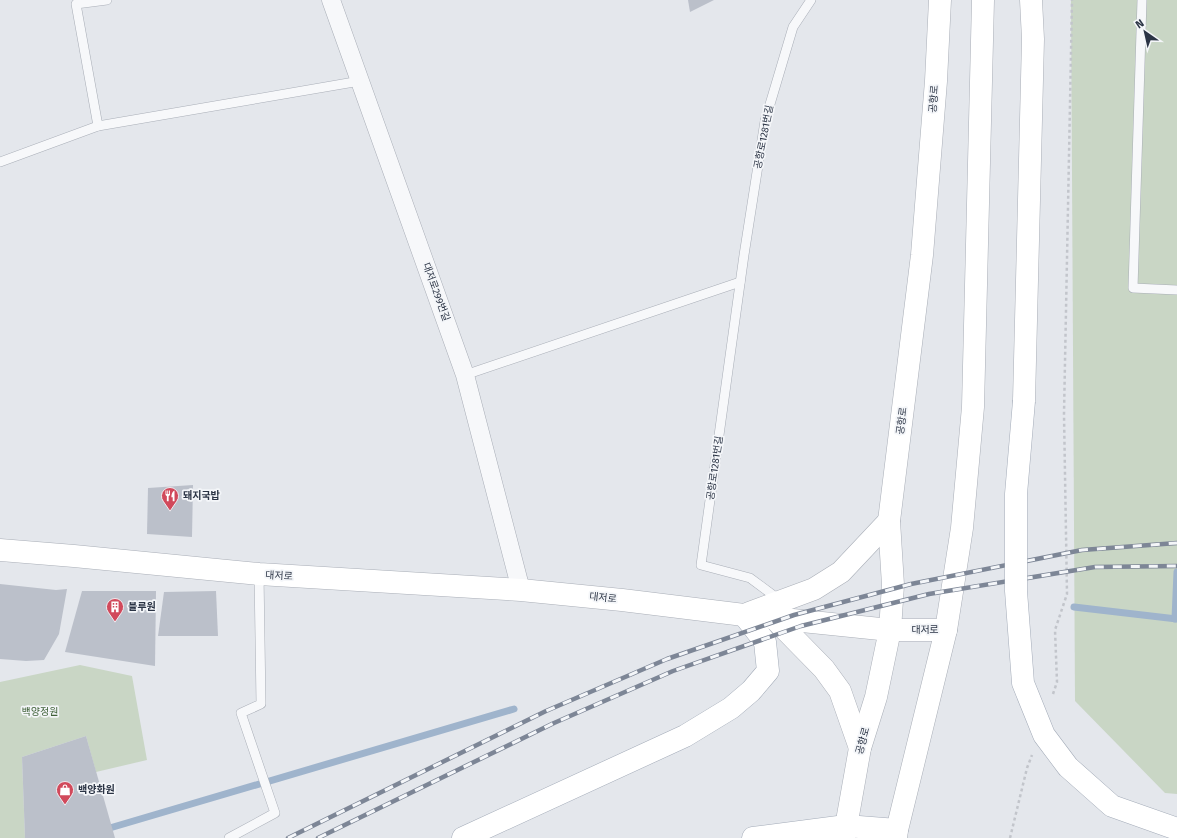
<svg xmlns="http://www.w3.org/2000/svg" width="1177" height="838" viewBox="0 0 1177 838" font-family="'Fira Sans','Noto Sans KR',sans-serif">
	<rect width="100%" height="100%" fill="#e4e7ec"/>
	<g fill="#c9d6c5">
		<polygon points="1071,0 1177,0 1177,794 1165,793 1075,701"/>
		<polygon points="80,665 132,676 147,760 96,772 86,736 22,757 25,838 0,838 0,682"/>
	</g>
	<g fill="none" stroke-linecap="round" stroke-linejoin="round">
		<g stroke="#9fb4cc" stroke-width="7">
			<polyline points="1074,607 1177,619"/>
			<polyline points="1175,619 1177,572"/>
			<polyline points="103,830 514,709"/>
		</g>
	</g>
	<g fill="#bbc0ca">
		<polygon points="688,0 714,0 690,12"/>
		<polygon points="193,485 192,537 147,534 148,488"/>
		<polygon points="0,584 56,590 67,589 59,634 44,660 26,661 0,659"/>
		<polygon points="82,591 156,591 155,666 65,652"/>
		<polygon points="216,591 218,636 158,636 164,592"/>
		<polygon points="86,736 115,838 25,838 22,757"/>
	</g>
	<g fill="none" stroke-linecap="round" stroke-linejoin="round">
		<defs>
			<g id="lane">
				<polyline points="1142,0 1133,288 1177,290"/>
				<polyline points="98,126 76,4 107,0"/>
				<polyline points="0,162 98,126 360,81"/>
				<polyline points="465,375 740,282"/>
				<polyline points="781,601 750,578 701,565 744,255 765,121 793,27 811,0"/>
				<polyline points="229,838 275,813 241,713 261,704 259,574"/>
			</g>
			<polyline id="street" points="331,0 465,375 521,590"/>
			<g id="secondary">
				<polyline points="1024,401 1033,39 1031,0"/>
				<polyline points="0,550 74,556 259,574 521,590 622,600 744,615 890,630 946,630"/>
				<polyline points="749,613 814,589 841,572 889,521"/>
				<polyline points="774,618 824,669 840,691 860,748"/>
				<polyline points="844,838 860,748 876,697 890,630 893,585 889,521 922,255 936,81 940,0"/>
				<polyline points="896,838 897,830 946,630 962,528 973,407 983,0"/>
			</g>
			<g id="primary">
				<polyline points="463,838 685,736 731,708 751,691 768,671 765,642 744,615"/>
				<polyline points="753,838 846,826 897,830"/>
			</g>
		</defs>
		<use href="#lane" stroke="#a9aeb7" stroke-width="10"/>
		<use href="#street" stroke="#a9aeb7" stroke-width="19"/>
		<use href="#secondary" stroke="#a9aeb7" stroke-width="23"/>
		<use href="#primary" stroke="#a3abb8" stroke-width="23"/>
		<g stroke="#c2c5cb" stroke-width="2.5" stroke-dasharray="3 3" stroke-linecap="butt">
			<polyline points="1053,694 1057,682 1055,630 1067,594 1064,414 1072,0"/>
			<polyline points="1010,838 1027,768 1032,755"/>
		</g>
		<use href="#lane" stroke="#f7f8fa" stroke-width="9"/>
		<use href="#street" stroke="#f7f8fa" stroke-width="18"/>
		<use href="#secondary" stroke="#fff" stroke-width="22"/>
		<use href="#primary" stroke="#fff" stroke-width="22"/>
		<defs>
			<g id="rail">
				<polyline points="288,838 546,711 667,659 794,615 911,584 1082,550 1177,543"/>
				<polyline points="318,838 554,723 673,671 801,626 929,594 1095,567 1177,566"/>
			</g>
		</defs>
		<use href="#rail" stroke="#7d8696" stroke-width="4.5"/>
		<use href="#rail" stroke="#f4f6f9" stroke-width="3" stroke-dasharray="9" stroke-linecap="butt"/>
		<defs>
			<polyline id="primary-bridge" points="1024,401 1016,494 1016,591 1023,683 1044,735 1068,767 1112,806 1177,829"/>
		</defs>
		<use href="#primary-bridge" stroke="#a3abb8" stroke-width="23" stroke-linecap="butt"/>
		<use href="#primary-bridge" stroke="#fff" stroke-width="22"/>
	</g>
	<defs>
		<symbol id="restaurant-pin" viewBox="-11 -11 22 30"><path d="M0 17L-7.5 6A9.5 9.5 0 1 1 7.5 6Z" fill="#d1495b" stroke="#f4f6f9"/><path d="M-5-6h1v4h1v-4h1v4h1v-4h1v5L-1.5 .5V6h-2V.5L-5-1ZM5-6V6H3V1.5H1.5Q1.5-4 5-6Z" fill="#fff"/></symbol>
		<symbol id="building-pin" viewBox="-11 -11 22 30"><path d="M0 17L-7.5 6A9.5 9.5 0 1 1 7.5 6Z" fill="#d1495b" stroke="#f4f6f9"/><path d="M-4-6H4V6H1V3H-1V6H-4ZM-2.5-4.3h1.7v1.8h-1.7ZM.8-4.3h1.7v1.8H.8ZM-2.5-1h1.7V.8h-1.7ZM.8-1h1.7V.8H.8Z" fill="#fff"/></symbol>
		<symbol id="shop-pin" viewBox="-11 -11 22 30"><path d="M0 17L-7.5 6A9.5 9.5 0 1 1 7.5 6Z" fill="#d1495b" stroke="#f4f6f9"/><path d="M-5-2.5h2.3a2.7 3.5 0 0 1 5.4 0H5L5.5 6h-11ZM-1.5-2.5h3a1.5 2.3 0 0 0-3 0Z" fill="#fff"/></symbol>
	</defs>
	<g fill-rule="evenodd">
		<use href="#restaurant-pin" x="160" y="486" width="20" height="27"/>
		<use href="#building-pin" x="105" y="597" width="20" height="27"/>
		<use href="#shop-pin" x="55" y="780" width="20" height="27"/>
	</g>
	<g text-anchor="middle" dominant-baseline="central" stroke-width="3.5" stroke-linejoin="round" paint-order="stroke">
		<g font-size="10" fill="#2b3445" stroke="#f4f6f9">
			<text transform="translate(934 99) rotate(-86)">공항로</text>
			<text transform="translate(764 137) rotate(-79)">공항로1281번길</text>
			<text transform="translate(436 292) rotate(70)">대저로299번길</text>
			<text transform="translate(902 421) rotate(-83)">공항로</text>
			<text transform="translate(715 468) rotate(-82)">공항로1281번길</text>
			<text transform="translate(279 576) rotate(3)">대저로</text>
			<text transform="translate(603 598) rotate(6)">대저로</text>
			<text x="925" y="630">대저로</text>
			<text transform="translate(863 741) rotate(-75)">공항로</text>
		</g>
		<g font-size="10" font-weight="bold" fill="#2b3445" stroke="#f4f6f9" text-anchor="start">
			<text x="183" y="496">돼지국밥</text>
			<text x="128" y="607">블루원</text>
			<text x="78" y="790">백양화원</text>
		</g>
		<g font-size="10" fill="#3f6138" stroke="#f4f6f9">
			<text x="40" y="712">백양정원</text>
		</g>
	</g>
	<g transform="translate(1145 32) rotate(326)" stroke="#f4f6f9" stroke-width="3" paint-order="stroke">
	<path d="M0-3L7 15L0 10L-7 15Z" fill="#2b3445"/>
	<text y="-6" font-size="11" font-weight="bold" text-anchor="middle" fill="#2b3445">N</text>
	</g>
</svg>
